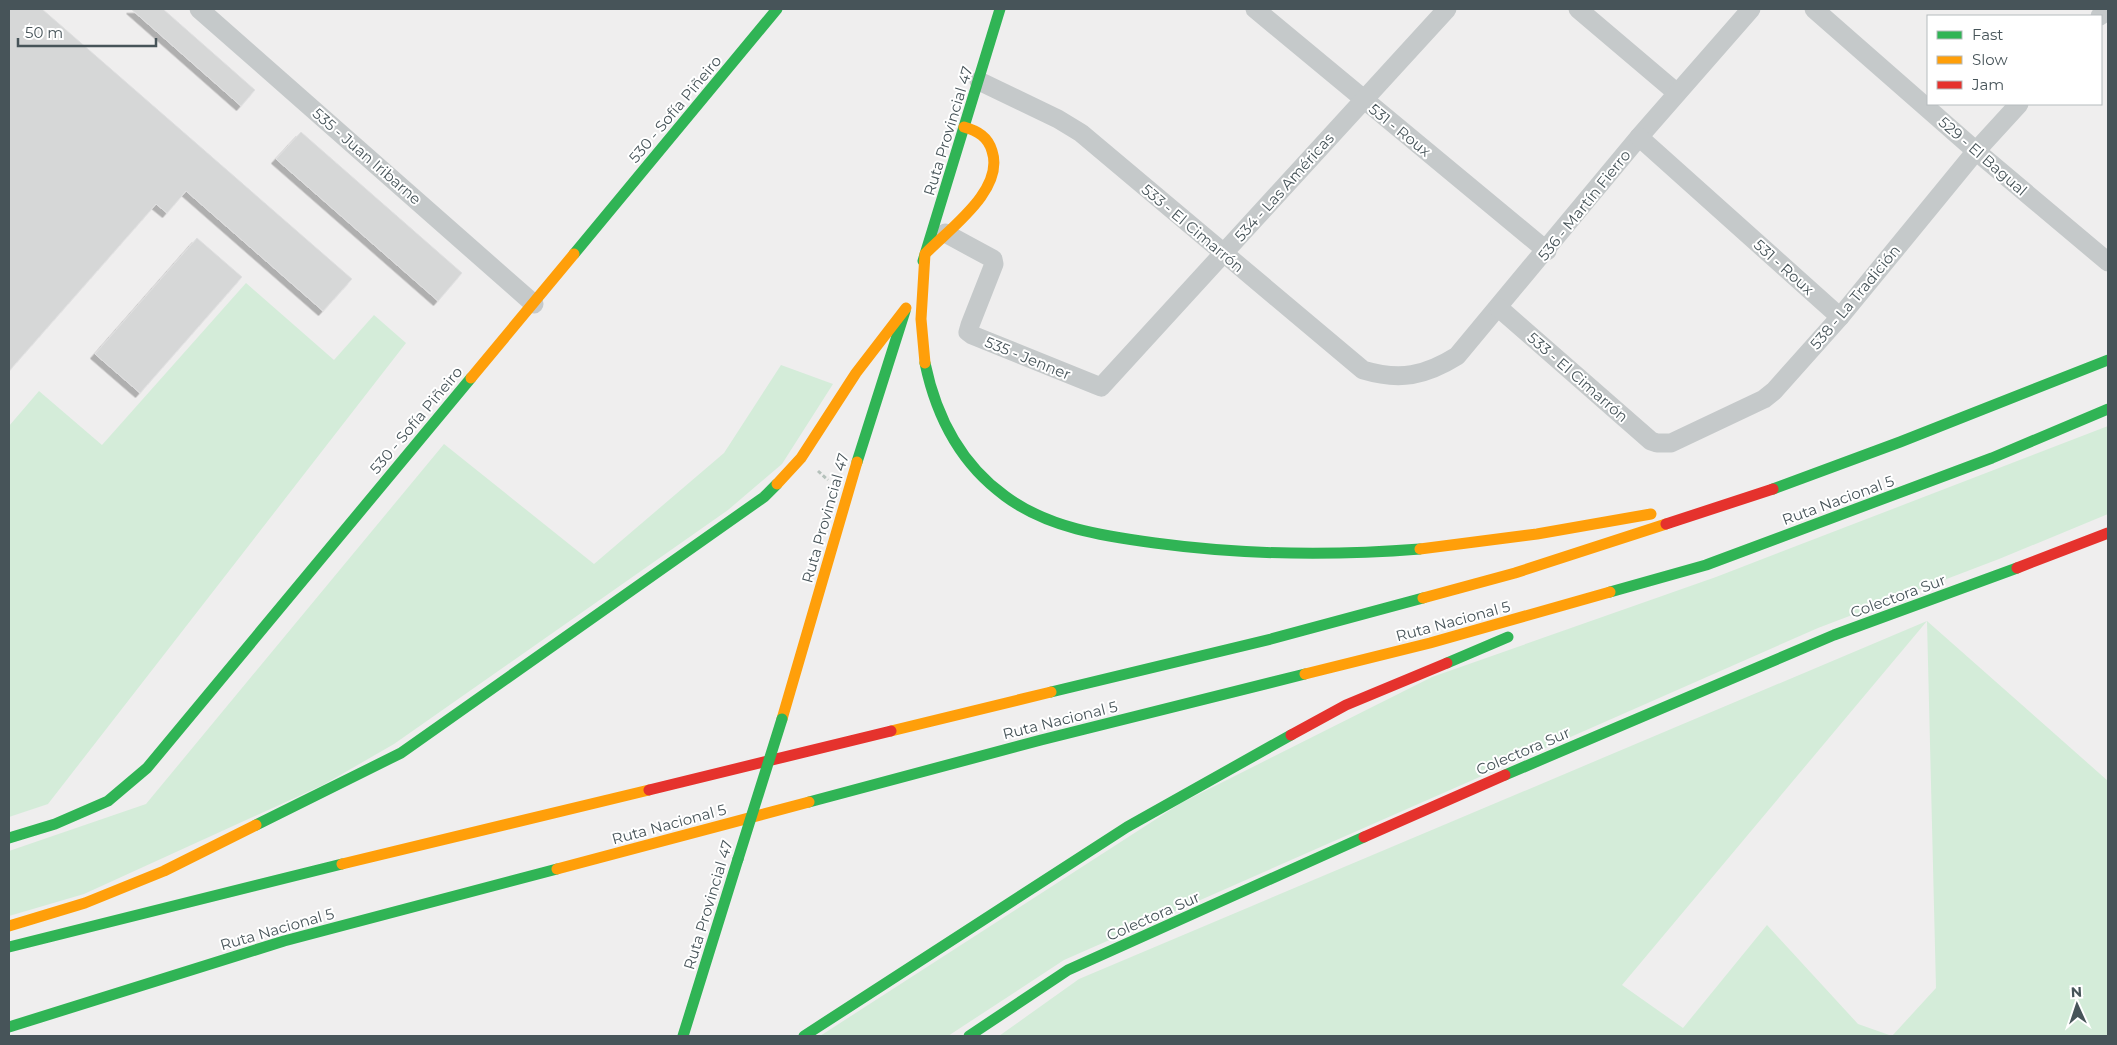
<svg xmlns="http://www.w3.org/2000/svg" width="2117" height="1045" viewBox="0 0 2117 1045" font-family="Montserrat,sans-serif">
	<defs>
		<filter id="shadow"><feDropShadow dx="-4.5" dy="4.5" stdDeviation="0" flood-color="#0004"/></filter>
	</defs>
	<rect width="100%" height="100%" fill="#efeeee"/>
	<g fill="#d4ecd9" fill-rule="evenodd">
		<polygon points="246,283 334,360 374,315 406,343 48,804 9,817 9,426 39,391 102,445"/>
		<polygon points="781,365 833,384 782,464 728,510 394,744 323,785 84,894 9,916 9,851 146,804 444,444 594,564 724,453"/>
		<polygon points="2108,426 2108,514 1999,559 1818,628 1064,960 948,1036 820,1036 1181,803 1432,677 1716,577"/>
		<path d="M1927,621L2108,781V1036H999L1079,979ZM1927,621L1936,988L1892,1036L1858,1024L1767,925L1683,1028L1622,985Z"/>
	</g>
	<g fill="#d6d7d7" stroke="#e0e0e1" filter="url(#shadow)">
		<polygon points="9,9 42,9 352,279 323,311 186,191 167,213 156,204 9,371"/>
		<polygon points="131,9 163,9 255,90 241,106"/>
		<polygon points="301,132 462,273 438,301 276,159"/>
		<polygon points="197,238 242,277 140,393 95,354"/>
	</g>
	<g fill="none" stroke-linecap="round" stroke-linejoin="round">
		<polyline stroke="#b5c1bb" stroke-width="3" stroke-dasharray="4 2.5" stroke-linecap="butt" points="818,471 828,480"/>
		<g stroke="#c5c9ca" stroke-width="19">
			<polyline points="199,9 534,304"/>
			<polyline points="1255,9 1547,251"/>
			<polyline points="1578,9 1677,93"/>
			<polyline points="1814,9 1976,151 2108,262"/>
			<polyline points="2100,16 2107,9"/>
			<path d="M979,81L1058,119L1081,133L1363,370C1400,381 1425,376 1457,356L1639,137L1751,9"/>
			<polyline points="1639,137 1840,317"/>
			<polyline points="945,233 993,259 994,264 970,325 968,332 972,335 1101,387 1447,9"/>
			<polyline points="1499,308 1651,441 1657,443 1671,443 1764,399 1774,391 1840,317 1976,151 2019,104"/>
		</g>
		<g stroke="#30b455" stroke-width="11">
			<polyline points="574,254 777,9"/>
			<polyline points="923,261 1000,9"/>
			<path d="M925,363C936,416 961,464 1005,496C1048,528 1103,536 1155,543C1244,555 1331,556 1420,549"/>
			<polyline points="857,462 905,311"/>
			<polyline points="1773,489 1900,442 2108,360"/>
			<polyline points="1610,592 1706,565 1992,458 2108,409"/>
			<polyline points="1447,663 1508,637"/>
			<polyline points="1051,692 1271,639 1423,598"/>
			<polyline points="1505,775 1834,635 2017,568"/>
			<polyline points="809,802 1041,740 1305,674"/>
			<polyline points="256,825 401,753 764,497 777,484"/>
			<polyline points="9,838 55,824 108,801 147,768 471,378"/>
			<polyline points="9,947 342,864"/>
			<polyline points="9,1027 284,941 557,869"/>
			<polyline points="683,1036 738,859"/>
			<polyline points="804,1036 1127,827 1291,735"/>
			<polyline points="969,1036 1068,970 1364,837"/>
		</g>
		<g stroke="#ff9f0a" stroke-width="11">
			<path d="M925,363L921,319L925,254C949,229 1005,190 992,151C988,137 978,131 964,127"/>
			<polyline points="471,378 574,254"/>
			<polyline points="777,484 801,458 856,373 906,308"/>
			<polyline points="1420,549 1537,534 1651,514"/>
			<polyline points="1423,598 1515,573 1666,524"/>
			<polyline points="1305,674 1430,643 1610,592"/>
			<polyline points="782,719 857,462"/>
			<polyline points="891,731 1051,692"/>
			<polyline points="342,864 649,790"/>
			<polyline points="557,869 809,802"/>
			<polyline points="9,926 85,903 164,871 256,825"/>
		</g>
		<g stroke="#e5322d" stroke-width="11">
			<polyline points="1666,524 1773,489"/>
			<polyline points="2017,568 2108,533"/>
			<polyline points="1291,735 1346,705 1447,663"/>
			<polyline points="649,790 891,731"/>
			<polyline points="1364,837 1505,775"/>
		</g>
		<polyline stroke="#30b455" stroke-width="11" points="738,859 782,719"/>
	</g>
	<g text-anchor="middle" dominant-baseline="central" stroke-width="4" stroke-linejoin="round" paint-order="stroke">
		<g font-size="15" fill="#475459" stroke="#fff">
			<text transform="translate(675 109) rotate(-50)">530 - Sofía Piñeiro</text>
			<text transform="translate(1400 130) rotate(39)">531 - Roux</text>
			<text transform="translate(948 131) rotate(-73)">Ruta Provincial 47</text>
			<text transform="translate(367 156) rotate(41)">535 - Juan Iribarne</text>
			<text transform="translate(1983 156) rotate(41)">529 - El Bagual</text>
			<text transform="translate(1284 187) rotate(-48)">534 - Las Américas</text>
			<text transform="translate(1584 205) rotate(-51)">536 - Martín Fierro</text>
			<text transform="translate(1193 228) rotate(40)">533 - El Cimarrón</text>
			<text transform="translate(1784 267) rotate(42)">531 - Roux</text>
			<text transform="translate(1855 297) rotate(-50)">538 - La Tradición</text>
			<text transform="translate(1028 358) rotate(22)">535 - Jenner</text>
			<text transform="translate(1578 377) rotate(41)">533 - El Cimarrón</text>
			<text transform="translate(416 420) rotate(-50)">530 - Sofía Piñeiro</text>
			<text transform="translate(1838 500) rotate(-20)">Ruta Nacional 5</text>
			<text transform="translate(825 518) rotate(-74)">Ruta Provincial 47</text>
			<text transform="translate(1898 596) rotate(-20)">Colectora Sur</text>
			<text transform="translate(1453 621) rotate(-15)">Ruta Nacional 5</text>
			<text transform="translate(1060 720) rotate(-14)">Ruta Nacional 5</text>
			<text transform="translate(1523 751) rotate(-23)">Colectora Sur</text>
			<text transform="translate(669 824) rotate(-15)">Ruta Nacional 5</text>
			<text transform="translate(708 905) rotate(-73)">Ruta Provincial 47</text>
			<text transform="translate(1153 916) rotate(-24)">Colectora Sur</text>
			<text transform="translate(277 929) rotate(-16)">Ruta Nacional 5</text>
		</g>
	</g>
	<rect width="2117" height="1045" fill="none" stroke="#475459" stroke-width="20"/>
	<rect x="1927" y="15" width="175" height="90" fill="#ffffff" stroke="#b5bbbd"/>
	<rect x="1937" y="31" width="25" height="8" fill="#30b455" stroke="#b5bbbd"/>
	<text x="1972" y="40" font-size="15" fill="#475459">Fast</text>
	<rect x="1937" y="56" width="25" height="8" fill="#ff9f0a" stroke="#b5bbbd"/>
	<text x="1972" y="65" font-size="15" fill="#475459">Slow</text>
	<rect x="1937" y="81" width="25" height="8" fill="#e5322d" stroke="#b5bbbd"/>
	<text x="1972" y="90" font-size="15" fill="#475459">Jam</text>
	<g transform="translate(2077 1005) rotate(357)" stroke="#ffffff" stroke-width="4" paint-order="stroke">
	<path d="M0-4L9 19L0 12L-9 19Z" fill="#475459"/>
	<text y="-8" font-size="14" font-weight="bold" text-anchor="middle" fill="#475459">N</text>
	</g>
	<path d="M18 38v8h138v-8" fill="none" stroke="#475459" stroke-width="2.5"/>
	<text x="25" y="38" font-size="15" fill="#475459" stroke="#ffffff" stroke-width="4" paint-order="stroke">50 m</text>
</svg>
